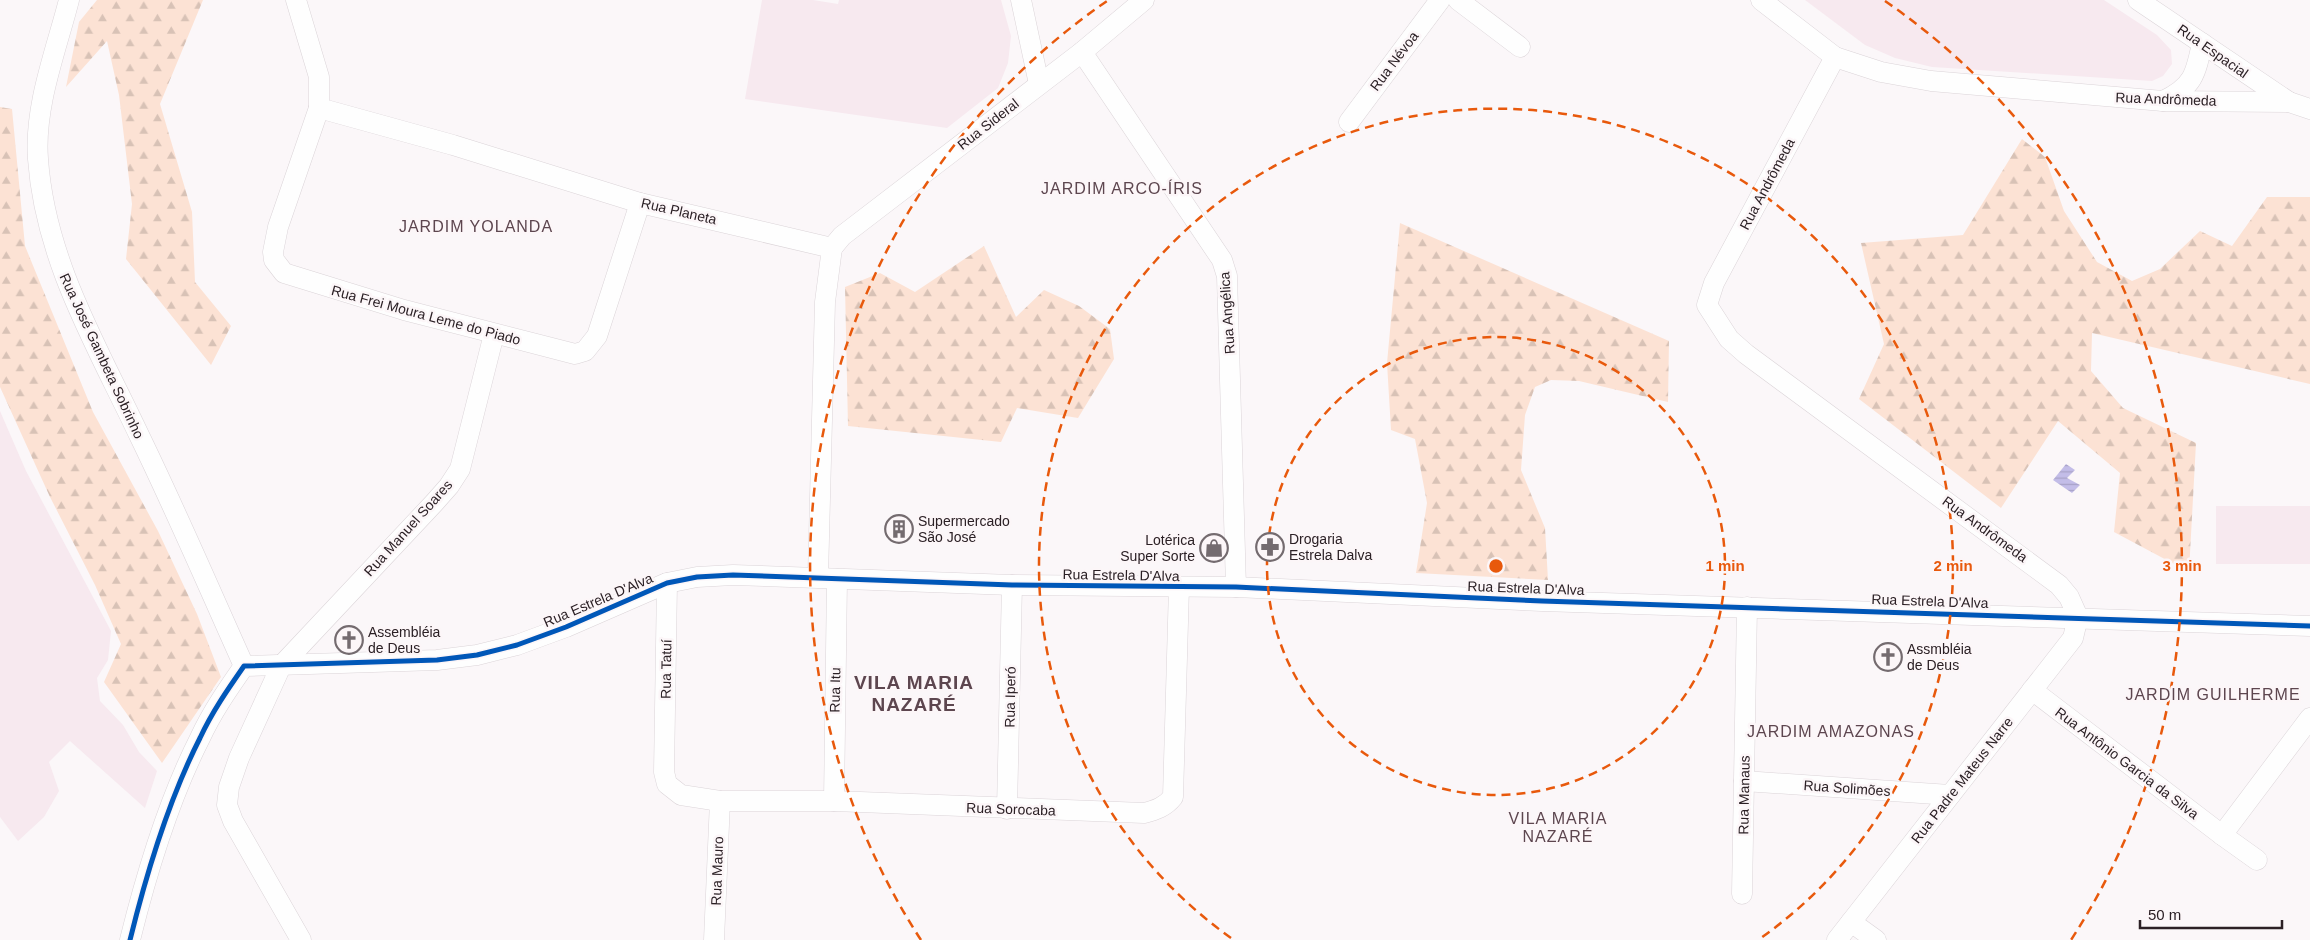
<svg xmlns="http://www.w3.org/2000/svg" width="2310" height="940" viewBox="0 0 2310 940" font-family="Arial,sans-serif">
	<defs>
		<pattern id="forest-firs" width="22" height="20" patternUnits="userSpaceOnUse" patternTransform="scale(1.25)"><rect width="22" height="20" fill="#fce2d4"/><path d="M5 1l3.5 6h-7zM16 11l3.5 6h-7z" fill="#d8c2b6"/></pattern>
		<pattern id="water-rules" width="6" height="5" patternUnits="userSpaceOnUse" patternTransform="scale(1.25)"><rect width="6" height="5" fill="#c3bde8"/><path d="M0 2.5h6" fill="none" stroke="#a8a2c7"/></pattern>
	</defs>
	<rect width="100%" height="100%" fill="#fbf7f9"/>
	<g fill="#f7e9ef">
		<polygon points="762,0 813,0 838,4 839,0 1001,0 1011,36 1008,63 998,88 947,128 745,99"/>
		<polygon points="1805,0 2104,0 2157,35 2171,50 2172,64 2163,76 2152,81 1932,67 1895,58 1865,45"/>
		<polygon points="0,411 26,471 111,631 108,660 97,678 100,701 123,725 139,752 157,771 145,808 70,741 49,762 59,791 44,817 18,841 0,817"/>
		<rect x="2216" y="506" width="94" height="58"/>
	</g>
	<g fill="url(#forest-firs)">
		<polygon points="97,0 203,0 160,104 192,212 195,282 231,326 211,365 126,259 132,204 119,95 107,41 66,87 79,22"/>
		<polygon points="0,107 12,109 25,246 93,412 158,531 197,614 221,677 162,763 104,682 121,644 95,585 50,497 0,387"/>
		<polygon points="2022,139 2045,157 2064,211 2097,262 2132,281 2160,269 2200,231 2232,246 2267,197 2310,197 2310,384 2092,333 2091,371 2123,408 2196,443 2189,572 2114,532 2120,473 2058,421 2001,508 1859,399 1884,344 1861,243 1963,235"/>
		<polygon points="1400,223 1669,341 1668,402 1579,381 1551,380 1535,387 1525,415 1521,470 1545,528 1548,580 1416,573 1427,503 1415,439 1391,430 1387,363"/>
		<polygon points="984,246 1016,317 1044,290 1079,306 1110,329 1114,359 1078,418 1017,408 1001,442 848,426 845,287 880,273 915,292"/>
	</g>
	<polygon fill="url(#water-rules)" points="2066,464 2075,470 2067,478 2080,485 2072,493 2053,480"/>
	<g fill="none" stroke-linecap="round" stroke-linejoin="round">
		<defs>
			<g id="minor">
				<path d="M69,0C56,51 34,106 38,159C45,260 97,346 139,435C176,511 209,588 244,666"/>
				<polyline points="296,0 319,77 319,108 453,145 640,203 832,248 825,302 818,577"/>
				<polyline points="1021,0 1039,84"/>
				<polyline points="1458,0 1520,47"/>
				<polyline points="1761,0 1835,57"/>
				<polyline points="2138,0 2289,102"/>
				<polyline points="1082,52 1222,260 1227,276 1236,587"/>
				<path d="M2163,101C2193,87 2196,74 2202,43"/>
				<polyline points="319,108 278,227 273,252 274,260 284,273 404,310 575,354 585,351 597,336 640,203"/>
				<polyline points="1349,122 1440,0"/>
				<polyline points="832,248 842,236 1082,52 1144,0"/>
				<path d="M667,583L664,772L667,784L681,795L720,801H834L1144,813C1156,810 1165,807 1173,797L1179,587"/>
				<polyline points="2032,690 2222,835 2310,718"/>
				<polyline points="1744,781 1950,795"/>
				<polyline points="834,801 837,579"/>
				<polyline points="1007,809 1012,585"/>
				<polyline points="2222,835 2257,860"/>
				<polyline points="1742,894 1747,607"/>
				<polyline points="1851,922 1876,940"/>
				<path d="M130,940C147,871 168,801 200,738C212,712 228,689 244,666L437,660L477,655L517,645L566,627L667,583L697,577L733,575L1012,585L1236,587L1542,601L2310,626"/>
				<polyline points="301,940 233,821 227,805 229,787 239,758 281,666 434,503 449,486 460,469 494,334"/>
				<polyline points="714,940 720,801"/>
				<polyline points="1837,940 2073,638 2078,617 2069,597 2059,585 1746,354 1729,339 1707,305 1714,283 1835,57 1881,72 1931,81 2163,101 2289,102 2310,109"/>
			</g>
		</defs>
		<use href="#minor" stroke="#dbd4d8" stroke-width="21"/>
		<use href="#minor" stroke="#fefefe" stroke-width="20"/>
		<defs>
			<path id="cycleway" d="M130,940C147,871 168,801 200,738C212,712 228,689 244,666L437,660L477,655L517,645L566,627L667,583L697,577L733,575L1012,585L1236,587L1542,601L2310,626"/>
		</defs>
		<use href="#cycleway" stroke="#fcf6f8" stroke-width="8"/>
		<use href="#cycleway" stroke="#0057b8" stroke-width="5"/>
	</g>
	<g fill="none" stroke="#e8590c" stroke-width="2.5" stroke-dasharray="9 6">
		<circle cx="1496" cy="566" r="229"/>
		<path d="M1231 938A457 457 0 1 1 1761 938"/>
		<path d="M921 940A686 686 0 0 1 1107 1M1885 1A686 686 0 0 1 2071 940"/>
	</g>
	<defs>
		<symbol id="building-ring" viewBox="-11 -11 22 22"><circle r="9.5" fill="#fcf6f8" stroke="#746b6f" stroke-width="1.5"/><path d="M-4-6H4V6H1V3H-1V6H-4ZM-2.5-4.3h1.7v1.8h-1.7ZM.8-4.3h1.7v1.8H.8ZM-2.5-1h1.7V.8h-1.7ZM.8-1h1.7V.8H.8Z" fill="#746b6f"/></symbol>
		<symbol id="pharmacy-ring" viewBox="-11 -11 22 22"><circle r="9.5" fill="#fcf6f8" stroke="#746b6f" stroke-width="1.5"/><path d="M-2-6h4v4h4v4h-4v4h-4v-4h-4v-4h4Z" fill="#746b6f"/></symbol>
		<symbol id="shop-ring" viewBox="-11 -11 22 22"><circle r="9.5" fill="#fcf6f8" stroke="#746b6f" stroke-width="1.5"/><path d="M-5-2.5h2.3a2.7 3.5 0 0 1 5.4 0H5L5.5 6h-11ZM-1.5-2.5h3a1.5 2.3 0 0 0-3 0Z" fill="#746b6f"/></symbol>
		<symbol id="church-ring" viewBox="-11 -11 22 22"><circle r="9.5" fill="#fcf6f8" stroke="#746b6f" stroke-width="1.5"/><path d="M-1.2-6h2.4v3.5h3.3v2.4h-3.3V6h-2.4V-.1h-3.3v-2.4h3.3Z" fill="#746b6f"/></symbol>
	</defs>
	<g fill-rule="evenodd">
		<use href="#building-ring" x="883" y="513" width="32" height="32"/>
		<use href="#pharmacy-ring" x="1254" y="531" width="32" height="32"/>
		<use href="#shop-ring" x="1198" y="532" width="32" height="32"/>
		<use href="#church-ring" x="333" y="624" width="32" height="32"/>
		<use href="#church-ring" x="1872" y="641" width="32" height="32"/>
	</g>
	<g text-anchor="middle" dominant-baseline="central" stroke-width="5" stroke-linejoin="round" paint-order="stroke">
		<g font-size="14" fill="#2b2025" stroke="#fcf6f8">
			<text transform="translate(2213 51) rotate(35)">Rua Espacial</text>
			<text transform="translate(1394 61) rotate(-53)">Rua Névoa</text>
			<text transform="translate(2166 99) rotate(2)">Rua Andrômeda</text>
			<text transform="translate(988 124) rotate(-38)">Rua Sideral</text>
			<text transform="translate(1767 184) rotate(-62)">Rua Andrômeda</text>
			<text transform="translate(679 211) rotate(13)">Rua Planeta</text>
			<text transform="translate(1227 313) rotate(-94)">Rua Angélica</text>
			<text transform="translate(426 315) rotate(15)">Rua Frei Moura Leme do Piado</text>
			<text transform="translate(102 356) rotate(65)">Rua José Gambeta Sobrinho</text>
			<text transform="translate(408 528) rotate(-48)">Rua Manuel Soares</text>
			<text transform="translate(1985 529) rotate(36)">Rua Andrômeda</text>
			<text transform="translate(1121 575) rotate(1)">Rua Estrela D'Alva</text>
			<text transform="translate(1526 588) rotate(2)">Rua Estrela D'Alva</text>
			<text transform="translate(598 600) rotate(-23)">Rua Estrela D'Alva</text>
			<text transform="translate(1930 601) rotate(2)">Rua Estrela D'Alva</text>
			<text transform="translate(666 669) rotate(-89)">Rua Tatuí</text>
			<text transform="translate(835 690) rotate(-89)">Rua Itu</text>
			<text transform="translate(1010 697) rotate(-89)">Rua Iperó</text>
			<text transform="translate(2127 763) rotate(37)">Rua Antônio Garcia da Silva</text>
			<text transform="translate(1962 780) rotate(-52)">Rua Padre Mateus Narre</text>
			<text transform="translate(1847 788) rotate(4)">Rua Solimões</text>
			<text transform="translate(1744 795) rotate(-89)">Rua Manaus</text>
			<text transform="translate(1011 809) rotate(2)">Rua Sorocaba</text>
			<text transform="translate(717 871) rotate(-88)">Rua Mauro</text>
		</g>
		<g font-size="14" fill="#2b2025" stroke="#fcf6f8" text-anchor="start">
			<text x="918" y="521">Supermercado<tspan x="918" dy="16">São José</tspan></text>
			<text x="1289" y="539">Drogaria<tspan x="1289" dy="16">Estrela Dalva</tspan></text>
			<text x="1195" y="540" text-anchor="end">Lotérica<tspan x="1195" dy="16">Super Sorte</tspan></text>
			<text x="368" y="632">Assembléia<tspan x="368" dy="16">de Deus</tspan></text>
			<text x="1907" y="649">Assmbléia<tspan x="1907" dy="16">de Deus</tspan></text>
		</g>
		<g font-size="16" letter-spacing="1" fill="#5d464f" stroke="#fcf6f8">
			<text x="1122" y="188">JARDIM ARCO-ÍRIS</text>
			<text x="476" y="226">JARDIM YOLANDA</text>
			<text x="2213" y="694">JARDIM GUILHERME</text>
			<text x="1831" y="731">JARDIM AMAZONAS</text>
			<text x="1558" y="818">VILA MARIA<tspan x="1558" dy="18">NAZARÉ</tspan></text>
		</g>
		<g font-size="19" font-weight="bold" letter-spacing="1" fill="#5d464f" stroke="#fcf6f8">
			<text x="914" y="682">VILA MARIA<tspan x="914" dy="22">NAZARÉ</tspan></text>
		</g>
	</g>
	<circle cx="1496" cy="566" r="8" fill="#e8590c" stroke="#fcf6f8" stroke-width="2.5"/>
	<g font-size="15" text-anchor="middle" font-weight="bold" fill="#e8590c" stroke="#fcf6f8" stroke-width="5" stroke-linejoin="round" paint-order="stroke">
		<text x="1725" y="571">1 min</text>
		<text x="1953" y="571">2 min</text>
		<text x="2182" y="571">3 min</text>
	</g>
	<path d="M2140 920v8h142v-8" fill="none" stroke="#2b2025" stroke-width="2.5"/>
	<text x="2148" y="920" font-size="15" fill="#2b2025" stroke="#fcf6f8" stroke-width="4" paint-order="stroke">50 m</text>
</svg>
